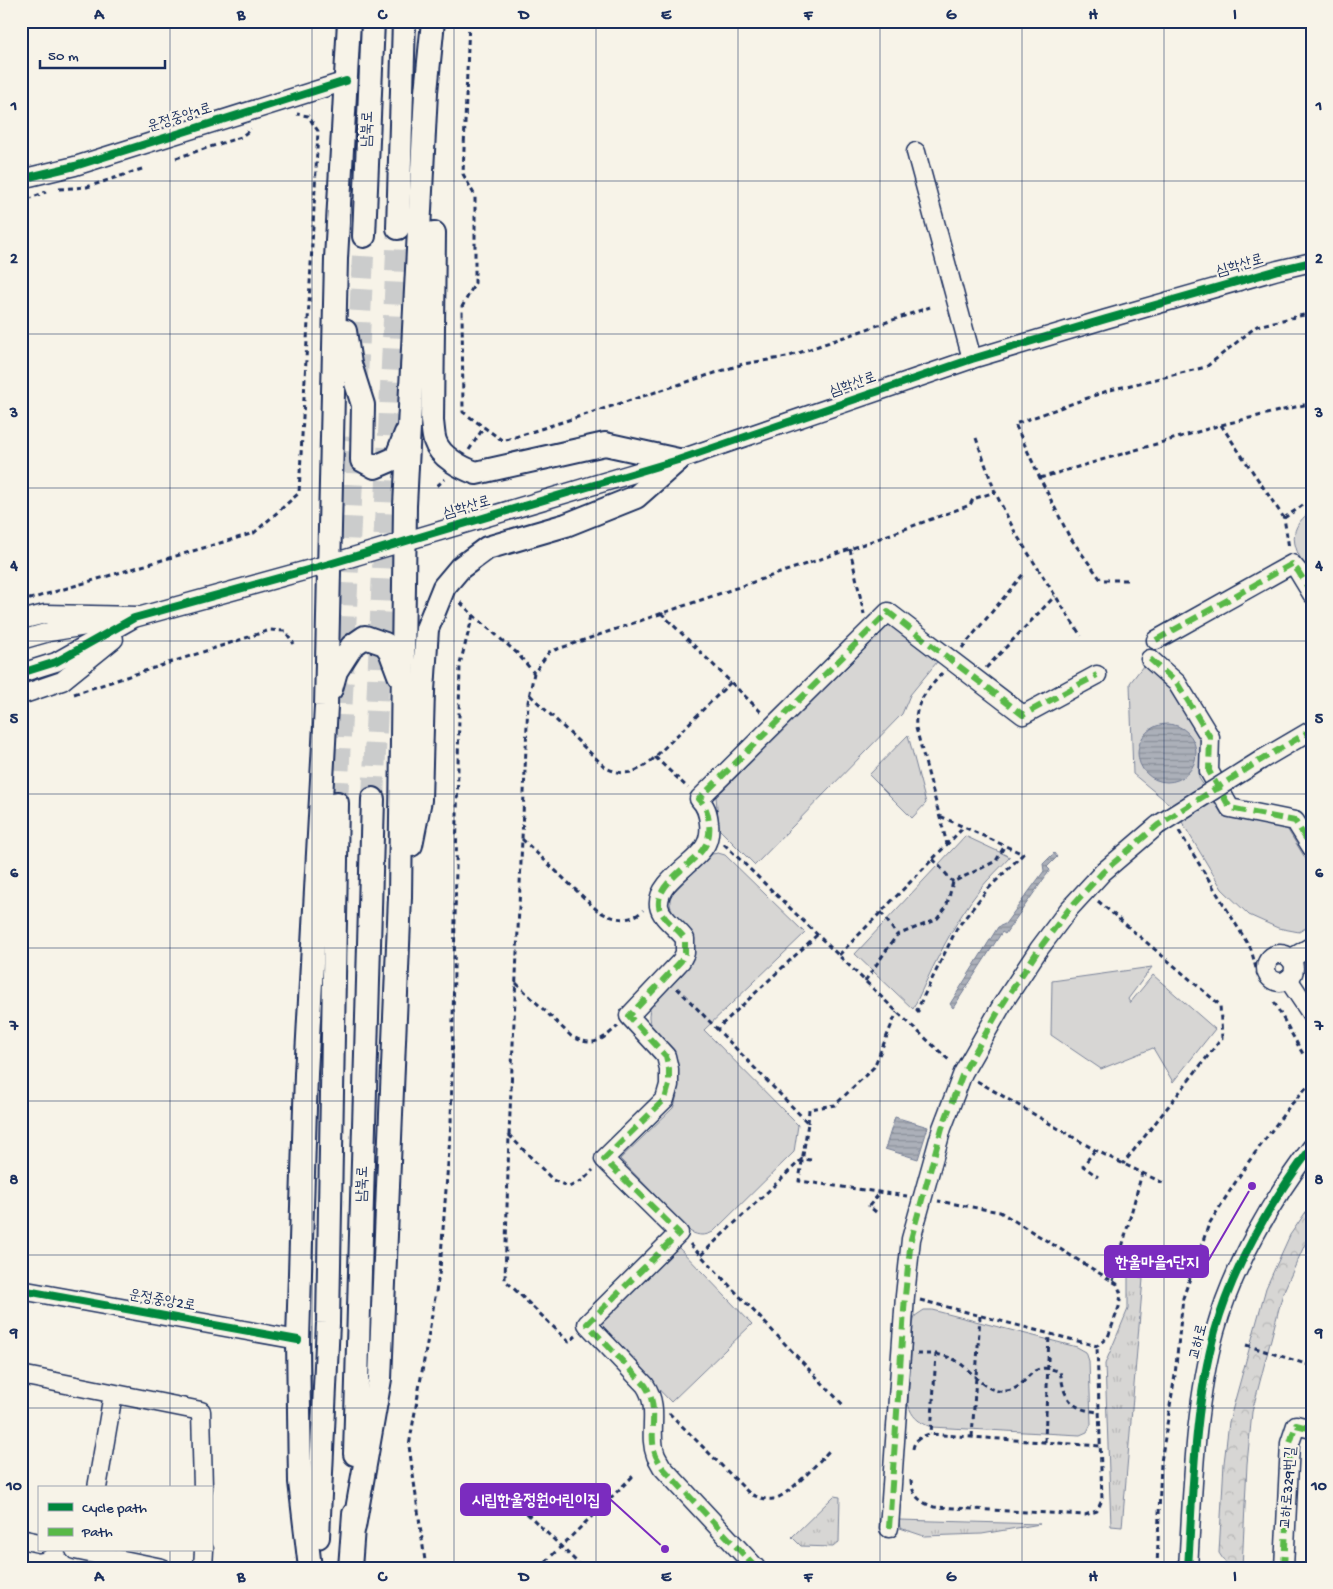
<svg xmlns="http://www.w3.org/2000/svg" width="1333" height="1589" viewBox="0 0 1333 1589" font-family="'Gochi Hand','Poor Story',sans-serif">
	<defs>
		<pattern id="grass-tufts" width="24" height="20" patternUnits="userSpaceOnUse" patternTransform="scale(1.25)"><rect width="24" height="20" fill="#d7d6d4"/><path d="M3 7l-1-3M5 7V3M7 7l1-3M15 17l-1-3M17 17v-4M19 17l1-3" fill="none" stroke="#b8b8b8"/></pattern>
		<pattern id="forest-crowns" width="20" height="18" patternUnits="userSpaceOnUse" patternTransform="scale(1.25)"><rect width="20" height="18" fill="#d7d6d4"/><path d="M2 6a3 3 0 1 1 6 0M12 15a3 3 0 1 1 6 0" fill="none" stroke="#b8b8b8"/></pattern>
		<pattern id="water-rules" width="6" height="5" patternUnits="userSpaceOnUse" patternTransform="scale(1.25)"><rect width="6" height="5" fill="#acb0b9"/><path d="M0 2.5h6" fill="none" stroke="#8b909a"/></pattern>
	</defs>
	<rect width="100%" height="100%" fill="#f7f3e8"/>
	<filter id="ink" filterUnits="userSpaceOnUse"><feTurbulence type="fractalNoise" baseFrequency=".02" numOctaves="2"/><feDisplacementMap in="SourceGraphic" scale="10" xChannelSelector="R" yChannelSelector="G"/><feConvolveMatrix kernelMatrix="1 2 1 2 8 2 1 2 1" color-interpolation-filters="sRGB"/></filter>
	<g filter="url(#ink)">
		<g fill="url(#grass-tufts)" stroke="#798299">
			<polygon points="1128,1270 1143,1279 1122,1527 1111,1526 1105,1364 1128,1309"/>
			<polygon points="834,1496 840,1497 839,1542 833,1547 801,1546 792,1537"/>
			<polygon points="899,1520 1040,1524 982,1534 924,1536 900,1528"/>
		</g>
		<polygon fill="url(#forest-crowns)" stroke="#798299" points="1312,1203 1312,1233 1305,1244 1283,1293 1252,1412 1247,1464 1242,1568 1229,1568 1219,1553 1224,1463 1229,1422 1266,1288 1290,1235"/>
		<g fill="#d7d6d4" stroke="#798299">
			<path d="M1312,511V578C1297,554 1281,531 1312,511Z"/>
			<polygon points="890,624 937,662 910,695 902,714 755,865 719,829 716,797"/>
			<polygon points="1143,666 1168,687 1201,739 1199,778 1223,816 1286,827 1312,869 1312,924 1299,932 1278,928 1249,915 1222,889 1173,807 1133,774 1130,683"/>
			<polygon points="908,735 926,803 912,818 869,775"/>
			<path d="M965,836L1010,857C1001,867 990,877 981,888C952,924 933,967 913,1009L855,954Z"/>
			<path d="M718,853L725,855L805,933L704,1030L798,1125L794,1152L713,1232C705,1236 699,1236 691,1232L620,1159L673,1108C679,1097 681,1063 674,1052C667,1039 648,1032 649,1015C650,989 695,983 694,943C693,921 664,918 671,895L712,854Z"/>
			<polygon points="1152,967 1128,999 1130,1003 1153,975 1215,1029 1173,1082 1153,1048 1101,1069 1051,1035 1052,981"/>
			<polygon points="678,1247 752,1324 671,1402 596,1324"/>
			<path d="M924,1310H932L1077,1347L1086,1352L1089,1361L1091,1424L1087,1432L1080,1435L931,1427C918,1422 912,1417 908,1404L913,1324L915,1316Z"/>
		</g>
		<g fill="url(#water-rules)" stroke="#727c95">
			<circle cx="1167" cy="753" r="29"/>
			<polygon points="1054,853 1057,857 1047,867 1050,870 1005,934 1002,932 953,1008 950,1004 998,927 1005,924 1044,871 1043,864"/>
			<polygon points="895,1117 928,1127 918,1159 885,1149"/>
		</g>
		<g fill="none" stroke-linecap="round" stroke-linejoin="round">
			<g stroke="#cbcccc" stroke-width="22" stroke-dasharray="22 11" stroke-linecap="butt">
				<polyline points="357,377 364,236"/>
				<polyline points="373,799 398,228"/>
				<polyline points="337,803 354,437"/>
			</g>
			<defs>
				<g id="minor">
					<polyline points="916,152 972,359"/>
					<polyline points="21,179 75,166 346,81"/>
					<polyline points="21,620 45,614 138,616"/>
					<polyline points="21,640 49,632 104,623"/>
					<polyline points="1156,640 1292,564 1298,571 1312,594"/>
					<polyline points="1150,659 1177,683 1210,737 1209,771 1230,808 1295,821 1312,848"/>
					<polyline points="21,673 56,662 134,618 329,564 678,460 972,359 1106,319 1278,270 1312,262"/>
					<polyline points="21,695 62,681 114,639"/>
					<polyline points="1261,760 1312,730"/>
					<circle cx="1280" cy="968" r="14"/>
					<polyline points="1290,959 1312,946"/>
					<polyline points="1288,979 1312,1015"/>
					<polyline points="21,1290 298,1340"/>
					<polyline points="21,1375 201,1411 203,1488"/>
					<polyline points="97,1488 113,1394"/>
					<polyline points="889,1528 905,1296 911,1239 942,1128 963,1073 1002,1005 1039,949 1069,909 1103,872 1158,825"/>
					<polyline points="21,1539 39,1543"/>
					<polyline points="75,1550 162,1568"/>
					<polyline points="203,1568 204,1550"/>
					<path d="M756,1568L662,1467C660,1463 658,1460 656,1456C647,1433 661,1409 645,1385L587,1324L679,1233L604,1159L665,1099L669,1085V1069L666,1056L629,1016L681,961L685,953V939C678,928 661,919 659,906C656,882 695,864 705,846C709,840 710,830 709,823C708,813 706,806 699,799L888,612L1023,715L1097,675"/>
					<path d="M1188,1568C1193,1489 1194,1407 1215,1331C1233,1267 1272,1199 1312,1147"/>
					<polyline points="1284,1568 1290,1443 1296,1425 1312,1429"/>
				</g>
				<g id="major">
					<polyline points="398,228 404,21"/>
					<path d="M434,233L432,421C433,428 433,435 435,441C440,457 462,468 476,473L605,444L678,460"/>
					<polyline points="364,236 373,21"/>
					<polyline points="345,331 350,364 363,405 362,460 375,467 396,458 406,433"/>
					<polyline points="331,689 336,671 352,646 365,637 385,644 390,651 399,675"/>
					<polyline points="411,845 420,800 423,691 427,629 444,587 460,568 487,548 566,525 636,497 678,460"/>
					<polyline points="355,1454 373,799"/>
					<polyline points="354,1527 380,1379 400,897 405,506 426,92 433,21"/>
					<polyline points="318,1537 328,1323 337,803"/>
					<polyline points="310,1568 300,1482 298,1340 306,1074 326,706 336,259 349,21"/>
					<polyline points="350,1568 354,1514"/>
				</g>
			</defs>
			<use href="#minor" stroke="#1b2f5e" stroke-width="21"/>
			<use href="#major" stroke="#1b2f5e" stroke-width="26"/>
			<g stroke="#1b2f5e" stroke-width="3" stroke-dasharray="5 4" stroke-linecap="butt">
				<polyline points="469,21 463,174 475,196 475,283 462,307 463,412 503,441 743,364 787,357 930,307"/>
				<polyline points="176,158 241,137 251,129"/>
				<polyline points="59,189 87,187 145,168"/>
				<polyline points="21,206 25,200 46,192"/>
				<polyline points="21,340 22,409"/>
				<polyline points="1221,425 1284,518 1289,548"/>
				<polyline points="976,438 995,492 1016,534 1081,636"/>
				<polyline points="469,450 484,427"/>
				<polyline points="1040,478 1221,425 1312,403"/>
				<polyline points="437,486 445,479"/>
				<polyline points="21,500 22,442"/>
				<polyline points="1284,518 1312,499"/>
				<polyline points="850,549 864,614"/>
				<polyline points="1127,580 1101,580 1069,536 1040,478 1015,424 1110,390 1206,367 1257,326 1312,313"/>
				<polyline points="21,594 30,599 254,533 299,493 318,131 308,116 297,114"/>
				<polyline points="661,613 762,713"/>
				<polyline points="473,615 517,653 534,673"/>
				<polyline points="962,648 1025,572"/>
				<polyline points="986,668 1055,596"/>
				<path d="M942,673C927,692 914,701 916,728L947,844"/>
				<polyline points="74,694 270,630 285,631 294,644"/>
				<path d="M530,695L606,768C624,776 634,774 650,762L731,682"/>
				<polyline points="655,757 688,788"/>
				<polyline points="1179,831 1251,949 1259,980"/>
				<path d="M522,839L597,910C611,919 630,924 643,910"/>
				<polyline points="724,844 897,1012 951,1062"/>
				<polyline points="933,859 953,882"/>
				<polyline points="1098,901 1220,1005 1222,1038 1123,1164"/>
				<polyline points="881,912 897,935"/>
				<polyline points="817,935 717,1029 808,1123 799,1181 907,1196"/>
				<polyline points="839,955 964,827"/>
				<polyline points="865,981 897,935 936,920 946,908 953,882 996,861 1005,845"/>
				<path d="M516,983L571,1036C593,1048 601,1041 618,1026"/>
				<polyline points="677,988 717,1029"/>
				<polyline points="1274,1002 1303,1054"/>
				<polyline points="919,1012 917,1010 957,928 987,890 1023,854 940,816"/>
				<polyline points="21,1046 21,1048"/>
				<polyline points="977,1081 1095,1150 1163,1183"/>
				<polyline points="808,1123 809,1109 835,1105 874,1067 897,1012"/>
				<polyline points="509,1135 553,1180 569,1187 583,1180 593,1170"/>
				<polyline points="1095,1150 1083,1166 1098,1177"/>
				<polyline points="876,1212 869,1206 880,1193"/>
				<polyline points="690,1244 845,1407"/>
				<polyline points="701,1255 802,1159 811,1160"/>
				<polyline points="1113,1281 1142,1173"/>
				<polyline points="920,1300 1097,1346 1108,1337 1119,1307 1121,1294 1117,1284 1000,1212 938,1201"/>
				<polyline points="576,1336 569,1342 505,1280 509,1135 528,702 534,673 549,652 850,549 970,505 973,499 995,492"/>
				<polyline points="1246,1345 1312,1366"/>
				<polyline points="917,1354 936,1354 931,1434"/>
				<path d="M936,1354C945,1356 954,1358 961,1364C974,1374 987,1394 1006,1391C1031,1388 1026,1358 1060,1372C1062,1379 1063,1391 1067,1396C1073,1408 1086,1411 1099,1412"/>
				<path d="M669,1413L750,1494C758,1497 764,1500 773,1499C788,1497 818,1462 830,1450"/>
				<polyline points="972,1437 980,1316"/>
				<polyline points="1045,1442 1049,1334"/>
				<path d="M913,1449C914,1440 921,1437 929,1434L1100,1446"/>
				<path d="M911,1480C912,1496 920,1502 934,1507L1085,1515L1097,1511L1102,1500L1097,1346"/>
				<polyline points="501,1488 583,1568"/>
				<polyline points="426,1568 409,1446 440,1269 451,1123 460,664 473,615 459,601"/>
				<polyline points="539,1568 633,1476"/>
				<polyline points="1157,1568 1161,1462 1175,1375 1183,1298 1209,1224 1247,1164 1289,1107 1312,1081"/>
			</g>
			<use href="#minor" stroke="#f7f3e8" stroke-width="18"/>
			<use href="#major" stroke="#f7f3e8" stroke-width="22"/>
			<defs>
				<polyline id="minor-bridge" points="1158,825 1261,760"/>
			</defs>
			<use href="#minor-bridge" stroke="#1b2f5e" stroke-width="21" stroke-linecap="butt"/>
			<use href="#minor-bridge" stroke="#f7f3e8" stroke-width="18"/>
			<g stroke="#58b947" stroke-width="6" stroke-dasharray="12 6" stroke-linecap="butt">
				<polyline points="1156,640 1292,564 1298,571 1312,594"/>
				<polyline points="1150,659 1177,683 1210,737 1209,771 1230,808 1295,821 1312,848"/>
				<polyline points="889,1528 905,1296 911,1239 942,1128 963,1073 1002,1005 1039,949 1069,909 1103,872 1158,825 1261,760 1312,730"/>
				<path d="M756,1568L662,1467C660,1463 658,1460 656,1456C647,1433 661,1409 645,1385L587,1324L679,1233L604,1159L665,1099L669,1085V1069L666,1056L629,1016L681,961L685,953V939C678,928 661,919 659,906C656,882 695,864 705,846C709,840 710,830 709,823C708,813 706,806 699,799L888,612L1023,715L1097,675"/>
				<polyline points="1284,1568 1290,1443 1296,1425 1312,1429"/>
			</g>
			<defs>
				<g id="cycleway">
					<polyline points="21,179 75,166 346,81"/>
					<polyline points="21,673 56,662 134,618 329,564 678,460 972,359 1106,319 1278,270 1312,262"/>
					<polyline points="21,1290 298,1340"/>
					<path d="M1188,1568C1193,1489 1194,1407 1215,1331C1233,1267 1272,1199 1312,1147"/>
				</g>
			</defs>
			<use href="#cycleway" stroke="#f7f3e8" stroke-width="11"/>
			<use href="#cycleway" stroke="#00873e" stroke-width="8"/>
		</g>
	</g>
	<path fill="none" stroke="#1b2f5e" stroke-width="1" stroke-opacity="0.55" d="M170,21V1488M312,21V1568M454,21V1568M596,21V1568M738,21V1568M880,21V1568M1022,21V1568M1164,21V1568M21,181H1312M21,334H1312M21,488H1312M21,641H1312M21,794H1312M21,948H1312M21,1101H1312M21,1255H1312M21,1408H1312M170,1550V1568"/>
	<g text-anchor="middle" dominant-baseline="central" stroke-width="4.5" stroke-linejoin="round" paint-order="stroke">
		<g font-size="15" fill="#1b2f5e" stroke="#f7f3e8">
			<text transform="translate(180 118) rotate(-17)">운정중앙1로</text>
			<text transform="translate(368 129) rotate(-88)">남북로</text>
			<text transform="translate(1240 266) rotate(-16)">심학산로</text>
			<text transform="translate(853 385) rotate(-19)">심학산로</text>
			<text transform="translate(467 508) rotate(-16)">심학산로</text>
			<text transform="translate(363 1184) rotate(-88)">남북로</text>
			<text transform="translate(162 1301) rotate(10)">운정중앙2로</text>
			<text transform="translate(1199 1342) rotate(-76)">교하로</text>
			<text transform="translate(1289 1488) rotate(-86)">교하로329번길</text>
		</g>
	</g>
	<path fill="none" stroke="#7b2cbf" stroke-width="2" d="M1252 1186L1208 1261M665 1549L610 1499"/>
	<g fill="#7b2cbf" stroke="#f7f3e8" stroke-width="2">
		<circle cx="1252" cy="1186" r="5"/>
		<circle cx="665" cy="1549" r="5"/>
	</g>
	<g fill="#7b2cbf" stroke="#7b2cbf" stroke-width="2">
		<rect x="1105" y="1246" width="103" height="31" rx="5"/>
		<rect x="461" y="1484" width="149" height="31" rx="5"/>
	</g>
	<g font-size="16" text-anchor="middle" font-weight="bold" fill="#fff">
		<text x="1157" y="1267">한울마을1단지</text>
		<text x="536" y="1505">시립한울정원어린이집</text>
	</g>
	<rect width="1333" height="1589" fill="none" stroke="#f7f3e8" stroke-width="55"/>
	<rect x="38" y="1486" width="175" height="65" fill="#f7f3e8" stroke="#9fa5b1"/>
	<rect x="48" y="1503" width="25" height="8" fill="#00873e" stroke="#9fa5b1"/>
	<text x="82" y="1512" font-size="15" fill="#1b2f5e">Cycle path</text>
	<rect x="48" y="1528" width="25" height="8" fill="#58b947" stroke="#9fa5b1"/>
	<text x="82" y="1536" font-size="15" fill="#1b2f5e">Path</text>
	<path d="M40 60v8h125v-8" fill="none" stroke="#1b2f5e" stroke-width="2.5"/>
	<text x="48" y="60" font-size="15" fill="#1b2f5e" stroke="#f7f3e8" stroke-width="4" paint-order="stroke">50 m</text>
	<rect x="28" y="28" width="1278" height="1534" fill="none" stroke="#1b2f5e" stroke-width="2"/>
	<g font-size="16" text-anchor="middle" font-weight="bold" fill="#1b2f5e">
		<text x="99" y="19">A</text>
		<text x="241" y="19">B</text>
		<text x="382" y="19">C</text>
		<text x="524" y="19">D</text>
		<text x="666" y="19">E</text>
		<text x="808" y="19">F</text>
		<text x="951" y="19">G</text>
		<text x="1093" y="19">H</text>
		<text x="1235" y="19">I</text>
		<text x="14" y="110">1</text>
		<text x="1319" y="110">1</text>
		<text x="14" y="263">2</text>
		<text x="1319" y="263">2</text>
		<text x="14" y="417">3</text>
		<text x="1319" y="417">3</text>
		<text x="14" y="570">4</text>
		<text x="1319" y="570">4</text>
		<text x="14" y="723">5</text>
		<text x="1319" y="723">5</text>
		<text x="14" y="877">6</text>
		<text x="1319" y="877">6</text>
		<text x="14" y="1030">7</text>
		<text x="1319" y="1030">7</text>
		<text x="14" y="1184">8</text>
		<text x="1319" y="1184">8</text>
		<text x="14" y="1337">9</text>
		<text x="1319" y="1337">9</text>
		<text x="14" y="1490">10</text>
		<text x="1319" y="1490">10</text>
		<text x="99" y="1581">A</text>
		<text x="241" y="1581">B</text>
		<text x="382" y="1581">C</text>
		<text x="524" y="1581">D</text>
		<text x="666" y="1581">E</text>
		<text x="808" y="1581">F</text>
		<text x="951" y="1581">G</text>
		<text x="1093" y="1581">H</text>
		<text x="1235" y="1581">I</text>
	</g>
</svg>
